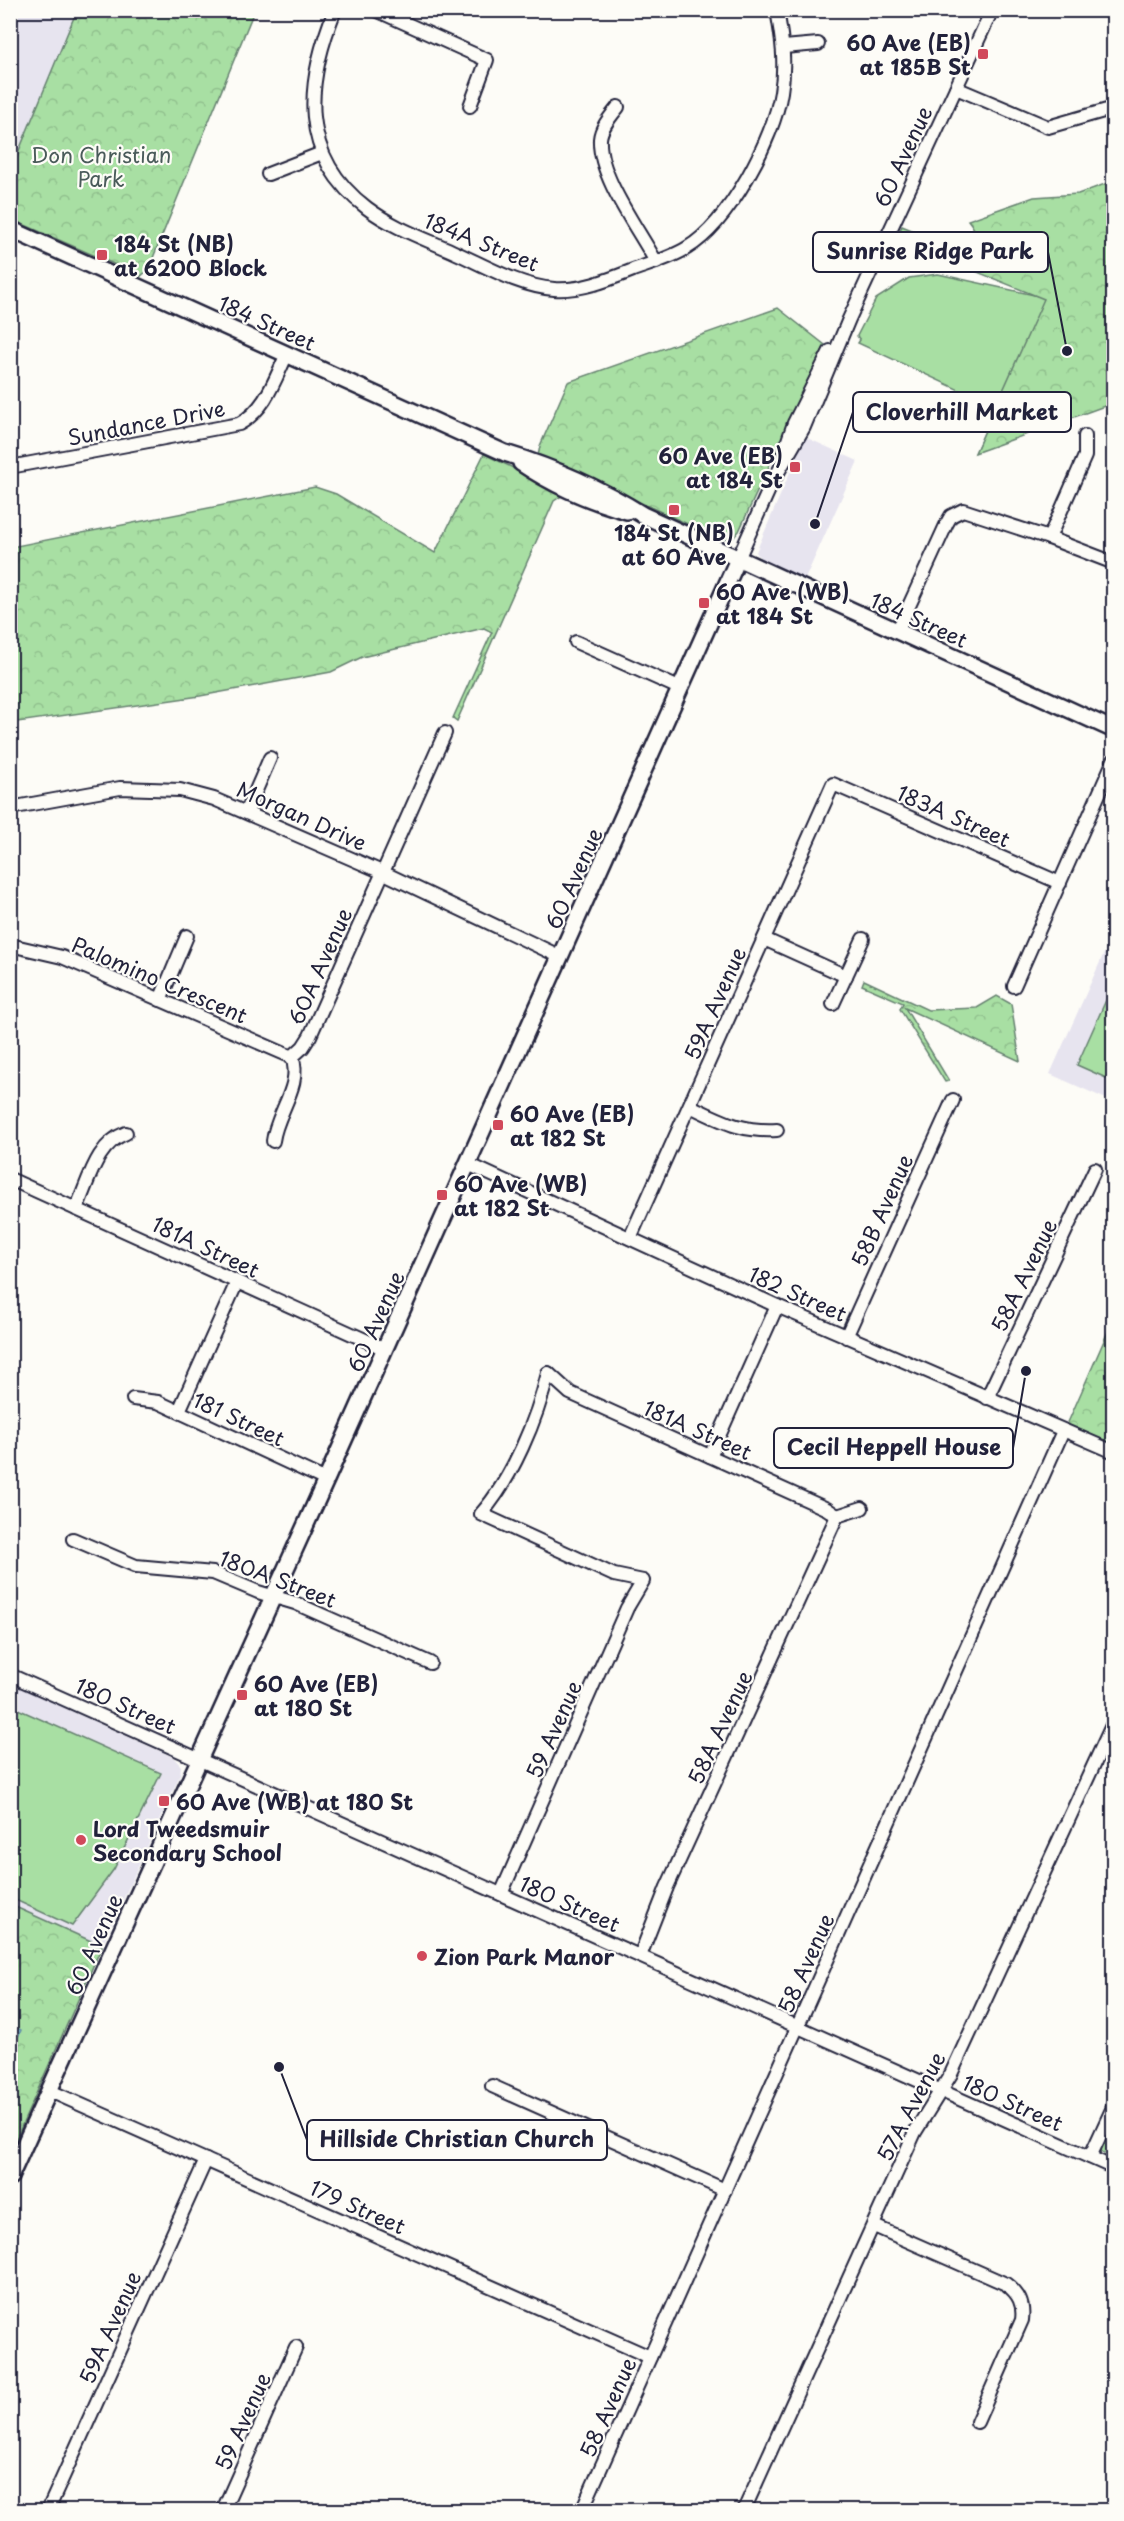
<svg xmlns="http://www.w3.org/2000/svg" width="1124" height="2521" viewBox="0 0 1124 2521" font-family="'Playpen Sans',sans-serif">
	<defs>
		<pattern id="park-crowns" width="20" height="18" patternUnits="userSpaceOnUse" patternTransform="scale(1.5)"><rect width="20" height="18" fill="#a8dfa3"/><path d="M2 6a3 3 0 1 1 6 0M12 15a3 3 0 1 1 6 0" fill="none" stroke="#90bf8d"/></pattern>
		<pattern id="water-rules" width="6" height="5" patternUnits="userSpaceOnUse" patternTransform="scale(1.5)"><rect width="6" height="5" fill="#8bd3ec"/><path d="M0 2.5h6" fill="none" stroke="#78b5cb"/></pattern>
	</defs>
	<rect width="100%" height="100%" fill="#fdfcf7"/>
	<filter id="ink" filterUnits="userSpaceOnUse"><feTurbulence type="fractalNoise" baseFrequency=".0167" numOctaves="2"/><feDisplacementMap in="SourceGraphic" scale="12" xChannelSelector="R" yChannelSelector="G"/><feConvolveMatrix kernelMatrix="1 2 1 2 8 2 1 2 1" color-interpolation-filters="sRGB"/></filter>
	<g filter="url(#ink)">
		<g fill="#e7e4ef">
			<polygon points="11,11 77,11 11,170"/>
			<polygon points="805,437 858,461 805,579 761,559 756,552"/>
			<polygon points="1113,933 1113,1102 1050,1074"/>
			<polygon points="11,1684 173,1757 181,1766 180,1775 102,1946 11,1905"/>
		</g>
		<g fill="#a8dfa3" stroke="#65806f" stroke-width="1.5">
			<polygon points="938,274 1048,298 975,453 996,407 858,343 860,340 857,336 876,299 909,278"/>
			<polygon points="1111,989 1114,990 1113,1081 1077,1065"/>
			<polygon points="11,1706 161,1773 114,1869 72,1926 11,1898"/>
			<polygon points="1113,2112 1113,2158 1102,2152 1099,2148"/>
		</g>
		<g fill="url(#park-crowns)" stroke="#65806f" stroke-width="1.5">
			<polygon points="77,10 254,11 148,270 141,276 11,219 11,170"/>
			<path d="M1113,181V403L975,453L1044,299L896,239L902,226L973,255C978,240 978,232 968,220L1034,197L1078,194Z"/>
			<polygon points="778,308 825,345 739,531 733,538 722,539 703,531 538,456 540,446 568,382"/>
			<polygon points="484,454 566,493 554,501 457,721 453,718 492,632 484,628 362,657 331,672 200,696 11,723 11,547 315,487 336,494 435,553"/>
			<polygon points="864,980 928,1010 977,1008 997,996 1011,1004 1020,1061 905,1008 949,1081 945,1082 900,1009 903,1003 862,985"/>
			<polygon points="1113,1320 1113,1446 1066,1427"/>
			<polygon points="11,1905 102,1946 11,2150"/>
		</g>
		<polygon fill="url(#water-rules)" stroke="#618ca5" stroke-width="1.5" points="11,2025 21,2030 13,2048 11,2046"/>
		<g fill="none" stroke-linecap="round" stroke-linejoin="round">
			<defs>
				<g id="minor">
					<path d="M335,10C306,82 297,155 367,208C392,227 423,238 452,251C484,265 518,286 554,289C581,291 608,280 633,270C650,264 671,258 687,248C729,223 774,138 781,92C786,63 782,38 777,10"/>
					<polyline points="376,10 487,60 470,106"/>
					<polyline points="784,47 818,44"/>
					<polyline points="956,88 1048,127 1114,108"/>
					<path d="M618,107C611,116 601,127 600,139C598,176 639,230 656,262"/>
					<polyline points="268,174 322,153"/>
					<polyline points="784,452 794,423 830,351"/>
					<path d="M10,467L239,424C266,409 274,381 287,354"/>
					<polyline points="773,481 804,427 849,319 992,10"/>
					<polyline points="1049,538 1085,456 1085,436"/>
					<polyline points="738,559 776,474"/>
					<polyline points="897,632 947,523 951,516 963,510 1049,538 1114,563"/>
					<polyline points="576,642 679,688"/>
					<polyline points="10,808 120,788 180,790 214,799 382,872 561,957"/>
					<polyline points="247,811 270,758"/>
					<polyline points="764,939 846,976"/>
					<polyline points="10,945 62,957 292,1057"/>
					<polyline points="1014,986 1114,760"/>
					<polyline points="160,1000 187,936"/>
					<polyline points="833,1004 863,939"/>
					<polyline points="292,1057 303,1047 310,1036 445,733"/>
					<path d="M690,1106C722,1121 740,1132 777,1130"/>
					<path d="M273,1141C276,1113 303,1085 292,1057"/>
					<polyline points="468,1164 777,1306 1114,1452"/>
					<polyline points="10,1179 385,1349"/>
					<path d="M76,1209C89,1181 96,1144 126,1133"/>
					<polyline points="630,1238 833,784 1060,883"/>
					<polyline points="846,1337 953,1100"/>
					<polyline points="548,1373 570,1393 827,1509 837,1516"/>
					<polyline points="987,1398 1095,1169"/>
					<polyline points="133,1399 158,1402 326,1480"/>
					<polyline points="179,1411 237,1282"/>
					<polyline points="710,1456 777,1306"/>
					<polyline points="837,1516 862,1508"/>
					<polyline points="73,1539 136,1566 213,1573 258,1592 295,1603 430,1663"/>
					<polyline points="10,1675 1114,2168"/>
					<path d="M501,1894L627,1608L643,1581L614,1575L481,1514C512,1479 537,1419 548,1373"/>
					<polyline points="640,1956 667,1887 837,1516"/>
					<polyline points="492,2086 725,2190"/>
					<polyline points="50,2091 650,2357"/>
					<polyline points="1090,2157 1114,2105"/>
					<path d="M874,2226L1006,2284C1019,2294 1024,2304 1022,2320L977,2422"/>
					<polyline points="48,2510 206,2160"/>
					<polyline points="223,2510 296,2347"/>
					<polyline points="582,2510 1063,1431"/>
					<polyline points="744,2510 915,2132 951,2074 1114,1721"/>
				</g>
				<g id="major">
					<path d="M10,229L505,453C554,468 600,488 643,515L1114,730"/>
					<path d="M521,463C552,484 590,501 627,511"/>
					<polyline points="10,2177 326,1480 738,559"/>
				</g>
			</defs>
			<use href="#minor" stroke="#22223b" stroke-width="16"/>
			<use href="#major" stroke="#22223b" stroke-width="20"/>
			<use href="#minor" stroke="#fdfcf7" stroke-width="12"/>
			<use href="#major" stroke="#fdfcf7" stroke-width="15"/>
		</g>
	</g>
	<g fill="#d1495b" stroke="#fdfcf7" stroke-width="2">
		<rect x="977" y="48" width="12" height="12" rx="3"/>
		<rect x="96" y="249" width="12" height="12" rx="3"/>
		<rect x="789" y="461" width="12" height="12" rx="3"/>
		<rect x="668" y="504" width="12" height="12" rx="3"/>
		<rect x="698" y="597" width="12" height="12" rx="3"/>
		<rect x="492" y="1119" width="12" height="12" rx="3"/>
		<rect x="436" y="1189" width="12" height="12" rx="3"/>
		<rect x="236" y="1689" width="12" height="12" rx="3"/>
		<rect x="158" y="1795" width="12" height="12" rx="3"/>
		<circle cx="81" cy="1840" r="6"/>
		<circle cx="422" cy="1956" r="6"/>
	</g>
	<g text-anchor="middle" dominant-baseline="central" stroke-width="4.5" stroke-linejoin="round" paint-order="stroke">
		<g font-size="21" font-weight="bold" fill="#22223b" stroke="#fdfcf7" text-anchor="start">
			<text x="971" y="42" text-anchor="end">60 Ave (EB)<tspan x="971" dy="24">at 185B St</tspan></text>
			<text x="114" y="243">184 St (NB)<tspan x="114" dy="24">at 6200 Block</tspan></text>
			<text x="783" y="455" text-anchor="end">60 Ave (EB)<tspan x="783" dy="24">at 184 St</tspan></text>
			<text x="674" y="532" text-anchor="middle">184 St (NB)<tspan x="674" dy="24">at 60 Ave</tspan></text>
			<text x="716" y="591">60 Ave (WB)<tspan x="716" dy="24">at 184 St</tspan></text>
			<text x="510" y="1113">60 Ave (EB)<tspan x="510" dy="24">at 182 St</tspan></text>
			<text x="454" y="1183">60 Ave (WB)<tspan x="454" dy="24">at 182 St</tspan></text>
			<text x="254" y="1683">60 Ave (EB)<tspan x="254" dy="24">at 180 St</tspan></text>
			<text x="176" y="1801">60 Ave (WB) at 180 St</text>
			<text x="93" y="1828">Lord Tweedsmuir<tspan x="93" dy="24">Secondary School</tspan></text>
			<text x="434" y="1956">Zion Park Manor</text>
		</g>
		<g font-size="21" fill="#4a5b5a" stroke="#fdfcf7">
			<text x="101" y="154">Don Christian<tspan x="101" dy="24">Park</tspan></text>
		</g>
		<g font-size="21" fill="#22223b" stroke="#fdfcf7">
			<text transform="translate(902 156) rotate(-65)">60 Avenue</text>
			<text transform="translate(482 241) rotate(22)">184A Street</text>
			<text transform="translate(267 322) rotate(24)">184 Street</text>
			<text transform="translate(146 422) rotate(-11)">Sundance Drive</text>
			<text transform="translate(919 619) rotate(24)">184 Street</text>
			<text transform="translate(302 815) rotate(24)">Morgan Drive</text>
			<text transform="translate(954 815) rotate(24)">183A Street</text>
			<text transform="translate(573 878) rotate(-66)">60 Avenue</text>
			<text transform="translate(319 966) rotate(-66)">60A Avenue</text>
			<text transform="translate(160 979) rotate(23)">Palomino Crescent</text>
			<text transform="translate(714 1003) rotate(-66)">59A Avenue</text>
			<text transform="translate(881 1210) rotate(-66)">58B Avenue</text>
			<text transform="translate(206 1246) rotate(25)">181A Street</text>
			<text transform="translate(1023 1275) rotate(-64)">58A Avenue</text>
			<text transform="translate(798 1293) rotate(24)">182 Street</text>
			<text transform="translate(375 1321) rotate(-66)">60 Avenue</text>
			<text transform="translate(239 1418) rotate(25)">181 Street</text>
			<text transform="translate(698 1429) rotate(24)">181A Street</text>
			<text transform="translate(278 1578) rotate(21)">180A Street</text>
			<text transform="translate(126 1705) rotate(24)">180 Street</text>
			<text transform="translate(719 1727) rotate(-65)">58A Avenue</text>
			<text transform="translate(553 1729) rotate(-66)">59 Avenue</text>
			<text transform="translate(570 1903) rotate(24)">180 Street</text>
			<text transform="translate(93 1944) rotate(-66)">60 Avenue</text>
			<text transform="translate(805 1963) rotate(-66)">58 Avenue</text>
			<text transform="translate(1013 2102) rotate(24)">180 Street</text>
			<text transform="translate(910 2106) rotate(-62)">57A Avenue</text>
			<text transform="translate(358 2206) rotate(24)">179 Street</text>
			<text transform="translate(109 2327) rotate(-66)">59A Avenue</text>
			<text transform="translate(607 2407) rotate(-66)">58 Avenue</text>
			<text transform="translate(242 2421) rotate(-66)">59 Avenue</text>
		</g>
	</g>
	<path fill="none" stroke="#22223b" stroke-width="2" d="M1067 351L1048 252M815 524L853 412M1026 1371L1013 1448M279 2067L307 2140"/>
	<g fill="#22223b" stroke="#fdfcf7" stroke-width="2">
		<circle cx="1067" cy="351" r="6"/>
		<circle cx="815" cy="524" r="6"/>
		<circle cx="1026" cy="1371" r="6"/>
		<circle cx="279" cy="2067" r="6"/>
	</g>
	<g fill="#fdfcf7" stroke="#22223b" stroke-width="2">
		<rect x="813" y="232" width="235" height="40" rx="6"/>
		<rect x="853" y="392" width="218" height="40" rx="6"/>
		<rect x="774" y="1428" width="239" height="40" rx="6"/>
		<rect x="307" y="2120" width="300" height="40" rx="6"/>
	</g>
	<g font-size="22" text-anchor="middle" font-weight="bold" fill="#22223b">
		<text x="930" y="259">Sunrise Ridge Park</text>
		<text x="962" y="420">Cloverhill Market</text>
		<text x="894" y="1455">Cecil Heppell House</text>
		<text x="457" y="2147">Hillside Christian Church</text>
	</g>
	<rect width="1124" height="2521" fill="none" stroke="#fdfcf7" stroke-width="36"/>
	<rect x="18" y="18" width="1088" height="2485" fill="none" stroke="#22223b" stroke-width="2" filter="url(#ink)"/>
</svg>
